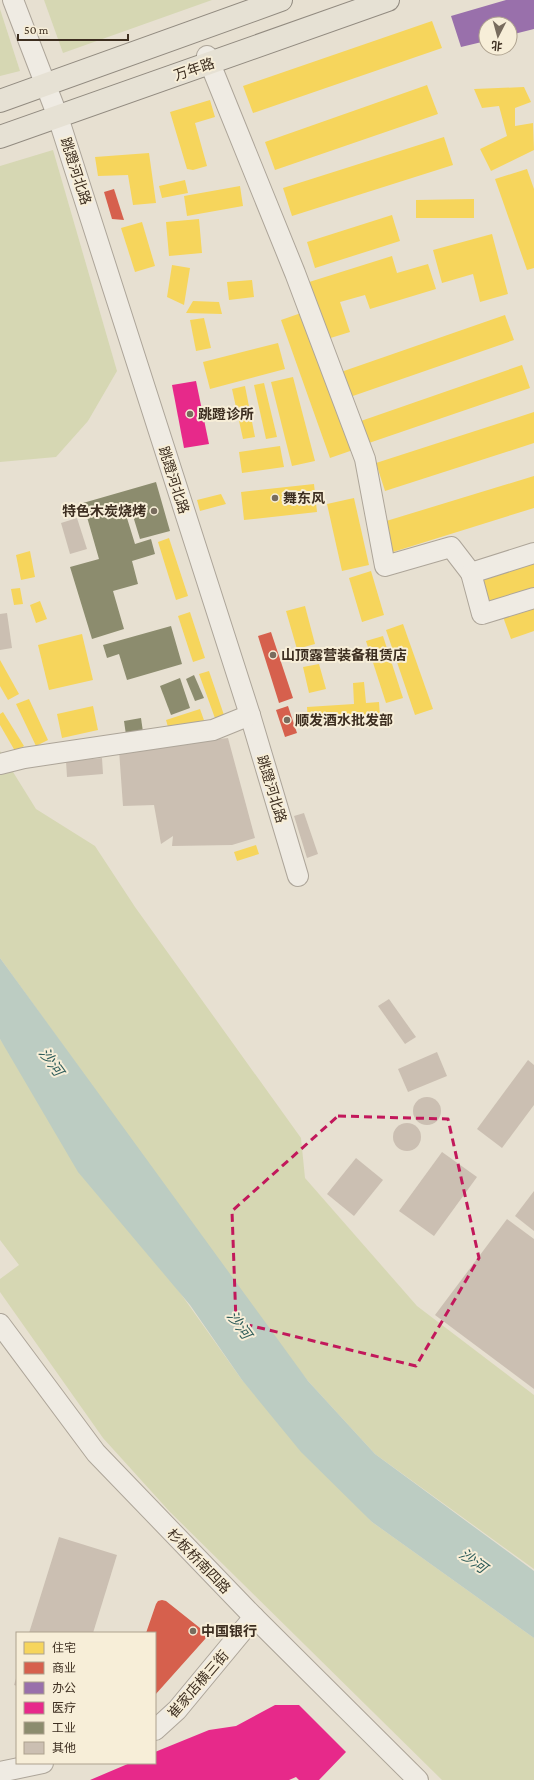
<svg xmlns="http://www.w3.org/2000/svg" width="534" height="1780" viewBox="0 0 534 1780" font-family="'Crimson Pro','Noto Sans SC',serif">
	<rect width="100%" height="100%" fill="#e7e0d1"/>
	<g fill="#d6d7b3">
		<polygon points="44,0 212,0 63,53"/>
		<polygon points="0,9 20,71 0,76"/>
		<polygon points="53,150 117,371 88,421 56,457 0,462 0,166"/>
		<polygon points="0,751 36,809 95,846 135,907 301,1138 305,1178 417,1306 534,1395 534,1569 375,1454 308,1381 282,1349 0,958"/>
		<polygon points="0,1039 242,1380 372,1522 534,1638 534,1780 442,1780 170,1512 103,1438 0,1292 0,1279 19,1265 0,1240"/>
	</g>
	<polygon fill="#bcccc2" points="0,958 308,1381 375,1454 534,1571 534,1638 372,1522 301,1452 242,1380 190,1305 78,1172 0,1039"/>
	<g fill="#f6d55c">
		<polygon points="432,21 442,48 253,113 243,86"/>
		<polygon points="427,85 438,114 275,170 265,142"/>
		<polygon points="524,87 531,102 515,108 515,126 533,123 534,150 491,171 480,149 507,136 499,106 482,108 474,89"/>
		<polygon points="210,100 215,117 195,123 207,166 193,170 187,169 170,112"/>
		<polygon points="444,137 453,165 292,216 283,188"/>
		<polygon points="149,153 156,203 133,205 128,175 98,176 95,157"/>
		<polygon points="527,169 534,189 534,268 527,270 495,179"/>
		<polygon points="185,180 188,193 162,198 159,186"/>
		<polygon points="240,186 243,206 187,216 184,196"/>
		<polygon points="474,199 474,218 416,218 416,200"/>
		<polygon points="392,215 400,241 315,268 307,242"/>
		<polygon points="199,219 202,253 169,256 166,222"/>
		<polygon points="142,222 155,266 135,272 121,228"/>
		<polygon points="492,234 508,294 480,302 473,274 442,283 433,250"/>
		<polygon points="392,256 397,273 428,264 436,289 370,309 365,295 340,302 350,332 324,340 306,283"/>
		<polygon points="172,265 190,268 184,305 167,297"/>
		<polygon points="252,280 254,297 229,300 227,282"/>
		<polygon points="193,301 219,302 222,314 186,313"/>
		<polygon points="304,312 353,450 330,458 281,320"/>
		<polygon points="505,315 514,340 350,397 341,372"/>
		<polygon points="204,318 211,348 196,351 190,320"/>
		<polygon points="278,343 285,369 210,389 203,362"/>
		<polygon points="522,365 530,388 366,444 358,422"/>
		<polygon points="293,377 315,461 292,466 271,382"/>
		<polygon points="264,383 277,437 266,439 254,385"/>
		<polygon points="245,386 255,437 243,439 232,389"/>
		<polygon points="534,412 534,443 385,491 376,463"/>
		<polygon points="280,446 284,467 242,473 239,452"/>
		<polygon points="534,476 534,508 393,552 383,522"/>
		<polygon points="314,484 317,512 244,520 241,492"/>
		<polygon points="221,494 226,504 200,511 197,500"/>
		<polygon points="354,498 369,565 342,571 327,504"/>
		<polygon points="169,538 188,596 176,600 158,542"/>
		<polygon points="30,551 35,577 21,580 16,555"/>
		<polygon points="534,561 534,591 487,605 478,579"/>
		<polygon points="371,571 384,615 362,622 349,578"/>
		<polygon points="20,588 23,604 14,605 11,589"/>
		<polygon points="40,601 47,619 36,623 30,605"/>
		<polygon points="534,603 534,631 511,639 502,614"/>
		<polygon points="305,606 315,644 297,649 286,611"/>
		<polygon points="190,612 205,658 193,662 178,616"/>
		<polygon points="403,624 433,709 415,715 386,630"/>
		<polygon points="82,634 93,680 49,690 38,645"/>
		<polygon points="383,636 403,698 386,703 366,641"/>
		<polygon points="0,660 19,694 8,700 0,686"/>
		<polygon points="319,664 326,689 309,693 303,667"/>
		<polygon points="209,671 225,718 216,721 199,674"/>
		<polygon points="364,682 366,703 379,702 380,717 308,722 307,707 354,704 353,683"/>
		<polygon points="29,699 48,740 36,746 16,704"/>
		<polygon points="93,706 98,730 62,738 57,714"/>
		<polygon points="200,709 205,723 170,734 166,720"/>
		<polygon points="3,712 24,746 15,751 0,725 0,714"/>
		<polygon points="256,845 259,854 237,861 234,852"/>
	</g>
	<g fill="#d6604d">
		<polygon points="114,189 124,220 112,219 104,192"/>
		<polygon points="271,632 293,698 279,703 258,636"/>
		<polygon points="288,706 297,733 285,737 276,710"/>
		<polygon points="162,1600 166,1601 205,1632 206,1638 155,1695 155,1633 146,1633 156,1604 158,1601"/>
	</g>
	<polygon fill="#9970ab" points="506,0 534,0 534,29 510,35 510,24 486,24 486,41 461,47 451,16"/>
	<g fill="#e7298a">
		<polygon points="196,381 209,444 184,448 172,385"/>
		<polygon points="275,1705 299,1705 346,1752 319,1780 299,1780 296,1777 289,1780 90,1780 130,1763 155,1763 155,1752 209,1730 236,1726"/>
	</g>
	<g fill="#8c8c6e">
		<polygon points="156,482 170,531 140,539 133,516 127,518 135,544 151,539 155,554 132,561 138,584 113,591 124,629 92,639 70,567 99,559 83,503"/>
		<polygon points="171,626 182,664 127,680 119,654 107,658 103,645"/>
		<polygon points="194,675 204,698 195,701 186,679"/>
		<polygon points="180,678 190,708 171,715 160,686"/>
		<polygon points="141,718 143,732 126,735 124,721"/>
	</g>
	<g fill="#cbbfb2">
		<polygon points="77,518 87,549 70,554 61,523"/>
		<polygon points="7,613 12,648 0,650 0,614"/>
		<polygon points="228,738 255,838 232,845 172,846 173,836 161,844 154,805 123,806 119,750"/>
		<polygon points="102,758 103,774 67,777 66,761"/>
		<polygon points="304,813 318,854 307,858 294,816"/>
		<polygon points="389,999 416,1037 405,1044 378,1006"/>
		<polygon points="437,1052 447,1076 408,1092 398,1069"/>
		<polygon points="528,1060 534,1065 534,1105 502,1148 477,1129"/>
		<circle cx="427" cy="1111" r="14"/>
		<circle cx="407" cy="1137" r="14"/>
		<polygon points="442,1152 477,1177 434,1236 399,1211"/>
		<polygon points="356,1158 383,1180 354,1216 327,1194"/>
		<polygon points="534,1191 534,1231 515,1216"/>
		<polygon points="507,1219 534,1239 534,1389 435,1315"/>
		<polygon points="59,1537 117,1555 93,1633 29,1633"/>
		<polygon points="17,1675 17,1686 14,1685"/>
	</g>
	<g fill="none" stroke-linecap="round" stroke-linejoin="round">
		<defs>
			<g id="minor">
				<polyline points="13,0 58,117 250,715 298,876"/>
				<polyline points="207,56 295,273 365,459 385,566 451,547 471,573"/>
				<polyline points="534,553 471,573 482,614 534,598"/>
				<polyline points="0,764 24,758 213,730 250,715"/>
				<polyline points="0,1324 96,1453 254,1617 418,1780"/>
				<polyline points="155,1730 177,1710 254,1617"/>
				<polyline points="0,1772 43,1763"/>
			</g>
			<g id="major">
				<polyline points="0,101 281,0"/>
				<polyline points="0,137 388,0"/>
			</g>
		</defs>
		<use href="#minor" stroke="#ada599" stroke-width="22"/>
		<use href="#major" stroke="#928b80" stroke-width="24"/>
		<use href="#minor" stroke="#efebe3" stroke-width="20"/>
		<use href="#major" stroke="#e6e1d4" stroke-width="22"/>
	</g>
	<path fill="none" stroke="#c2185b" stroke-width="3" stroke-dasharray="8 5" stroke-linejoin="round" d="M338,1116L448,1119L479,1258L416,1366L236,1322L232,1211Z"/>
	<g fill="#786c5e" stroke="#f7eed8" stroke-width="1.5">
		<circle cx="190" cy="414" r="4"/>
		<circle cx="275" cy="498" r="4"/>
		<circle cx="154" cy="511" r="4"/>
		<circle cx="273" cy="655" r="4"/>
		<circle cx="287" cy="720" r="4"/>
		<circle cx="193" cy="1631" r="4"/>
	</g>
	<g text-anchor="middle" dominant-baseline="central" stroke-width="4" stroke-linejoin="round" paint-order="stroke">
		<g font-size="14" fill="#3d2e20" stroke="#f7eed8">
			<text transform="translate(194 69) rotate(-19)">万年路</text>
			<text transform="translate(76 171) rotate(72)">跳蹬河北路</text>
			<text transform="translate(174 480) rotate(72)">跳蹬河北路</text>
			<text transform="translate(272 789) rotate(73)">跳蹬河北路</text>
			<text transform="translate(199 1561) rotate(46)">杉板桥南四路</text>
			<text transform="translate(198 1684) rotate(-49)">崔家店横三街</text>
		</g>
		<g font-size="14" font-weight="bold" fill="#3d2e20" stroke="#f7eed8" text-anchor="start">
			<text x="198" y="414">跳蹬诊所</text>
			<text x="283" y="498">舞东风</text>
			<text x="146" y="511" text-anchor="end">特色木炭烧烤</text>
			<text x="281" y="655">山顶露营装备租赁店</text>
			<text x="295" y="720">顺发酒水批发部</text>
			<text x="201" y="1631">中国银行</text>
		</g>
		<g font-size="15" font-style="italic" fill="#2f5d5a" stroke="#f7eed8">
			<text transform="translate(51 1062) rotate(54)">沙河</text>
			<text transform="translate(239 1325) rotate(54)">沙河</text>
			<text transform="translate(473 1561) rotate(36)">沙河</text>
		</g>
	</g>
	<rect x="16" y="1632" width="140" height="132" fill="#f7eed8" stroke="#ada18e"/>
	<rect x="24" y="1642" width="20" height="12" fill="#f6d55c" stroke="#ada18e"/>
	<text x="52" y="1652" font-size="12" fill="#3d2e20">住宅</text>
	<rect x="24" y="1662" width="20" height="12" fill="#d6604d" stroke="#ada18e"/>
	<text x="52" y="1672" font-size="12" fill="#3d2e20">商业</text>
	<rect x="24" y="1682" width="20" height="12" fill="#9970ab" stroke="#ada18e"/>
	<text x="52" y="1692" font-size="12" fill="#3d2e20">办公</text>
	<rect x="24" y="1702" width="20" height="12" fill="#e7298a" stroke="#ada18e"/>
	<text x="52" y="1712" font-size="12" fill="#3d2e20">医疗</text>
	<rect x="24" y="1722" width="20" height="12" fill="#8c8c6e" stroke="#ada18e"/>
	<text x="52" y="1732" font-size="12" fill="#3d2e20">工业</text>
	<rect x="24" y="1742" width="20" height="12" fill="#cbbfb2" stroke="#ada18e"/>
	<text x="52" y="1752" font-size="12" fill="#3d2e20">其他</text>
	<g transform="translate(498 36) rotate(186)"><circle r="19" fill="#f7eed8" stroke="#ada18e"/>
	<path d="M0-3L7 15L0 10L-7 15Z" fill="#786c5e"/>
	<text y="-6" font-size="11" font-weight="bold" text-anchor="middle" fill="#3d2e20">北</text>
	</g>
	<path d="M18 34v6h110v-6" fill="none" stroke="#3d2e20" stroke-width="2"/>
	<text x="24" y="34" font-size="12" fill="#3d2e20" stroke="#f7eed8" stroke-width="3" paint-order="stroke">50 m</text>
</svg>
